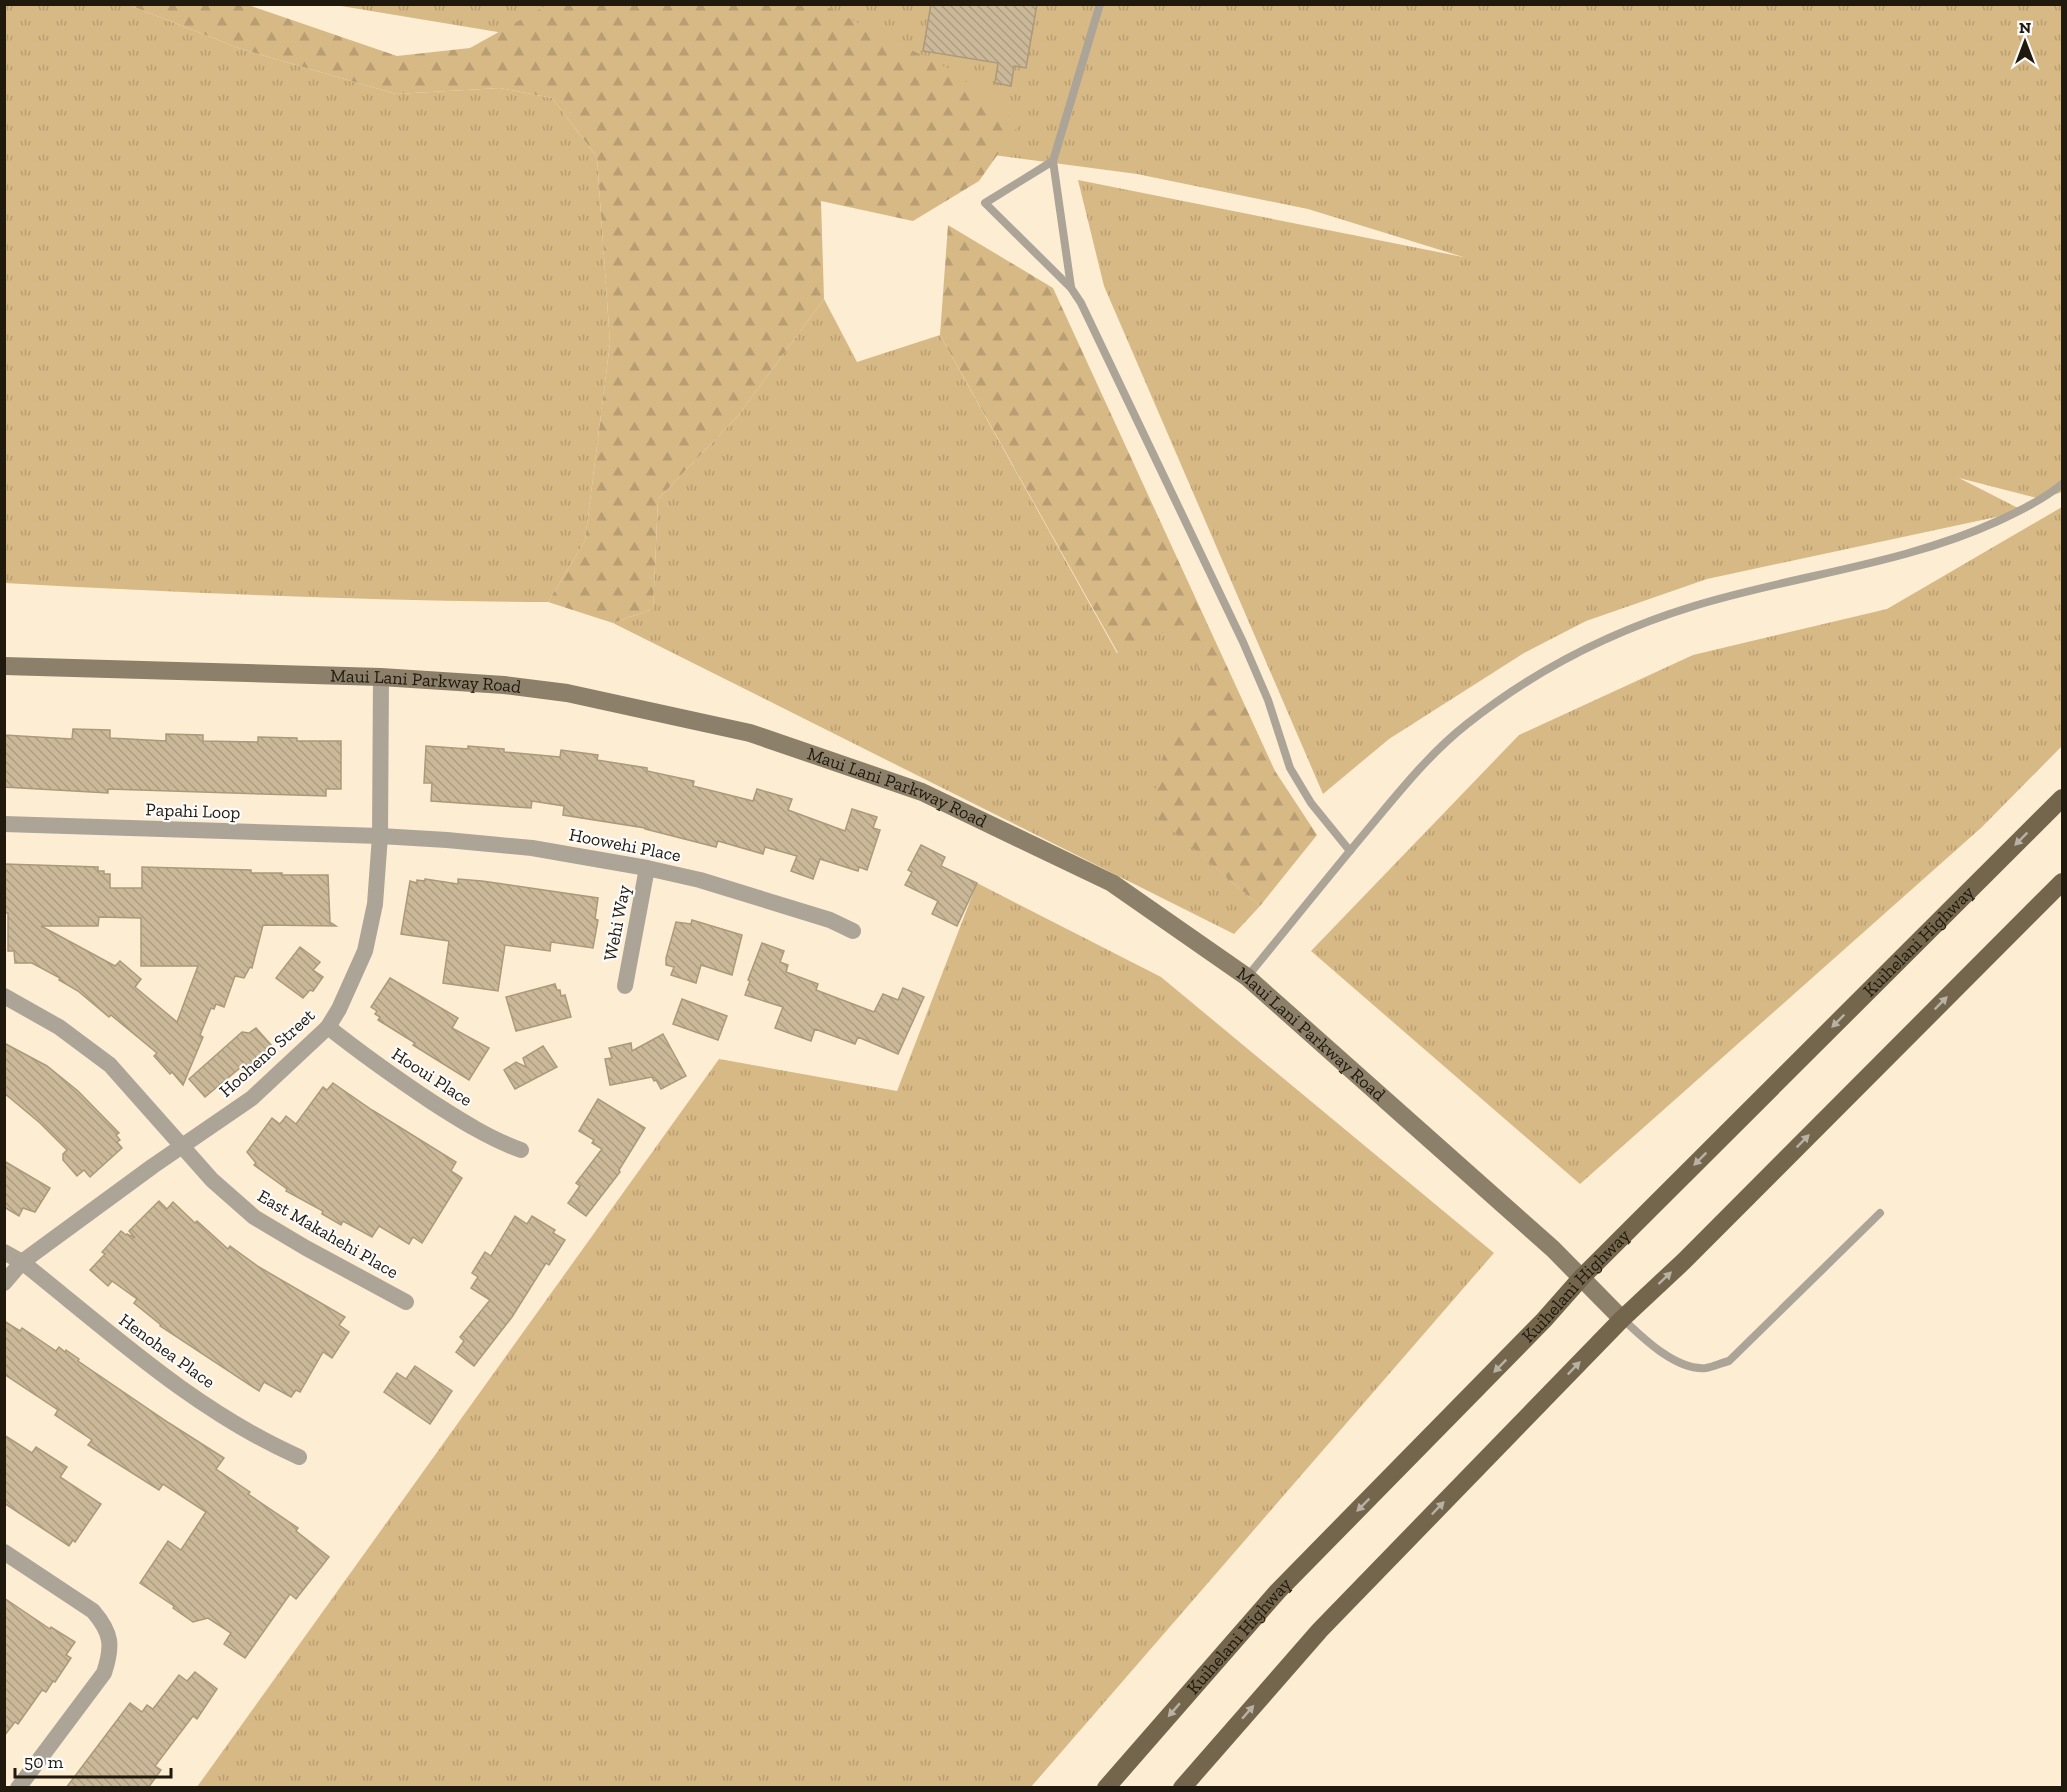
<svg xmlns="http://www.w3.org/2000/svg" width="2067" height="1792" viewBox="0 0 2067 1792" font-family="'Zilla Slab',serif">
	<defs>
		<pattern id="grass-tufts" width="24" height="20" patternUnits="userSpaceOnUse" patternTransform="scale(1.5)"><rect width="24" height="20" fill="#d7b985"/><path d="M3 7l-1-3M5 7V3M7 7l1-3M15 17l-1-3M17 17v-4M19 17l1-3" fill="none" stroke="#b89e72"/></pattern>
		<pattern id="forest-firs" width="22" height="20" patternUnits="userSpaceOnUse" patternTransform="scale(1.5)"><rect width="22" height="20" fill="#d7b985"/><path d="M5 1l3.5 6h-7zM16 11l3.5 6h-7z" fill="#b89e72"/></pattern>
		<pattern id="building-back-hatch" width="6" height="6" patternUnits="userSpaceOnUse" patternTransform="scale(1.5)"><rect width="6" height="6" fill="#cab898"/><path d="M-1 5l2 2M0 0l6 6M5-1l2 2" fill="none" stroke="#ad9e82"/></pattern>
	</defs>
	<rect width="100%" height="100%" fill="#fdedd3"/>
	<g fill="url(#grass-tufts)">
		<path d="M4,5H129L241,49L396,94L500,88L552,98L597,157L610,343L585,541L548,602C366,601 186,593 5,583Z"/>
		<polygon points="335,5 2062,5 2062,492 2041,499 1959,478 2024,511 1707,579 1586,621 1524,653 1389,739 1323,794 1104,286 1078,180 1463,257 1308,209 1137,174 864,138 648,57"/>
		<polygon points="824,299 857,362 940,335 1117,653 1181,623 1215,709 1151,812 1260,906 1234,934 613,623 653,609 658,499 737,417"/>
		<polygon points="2062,507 2062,746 1982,827 1580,1184 1311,951 1519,735 1693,655 1887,609"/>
		<polygon points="977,883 1161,977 1494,1253 1031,1787 197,1787 719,1059 897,1091"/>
	</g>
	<g fill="url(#forest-firs)">
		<polygon points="129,5 248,5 397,56 470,48 547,5 823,5 949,69 1020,123 979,181 913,221 821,201 824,299 737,417 658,499 653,609 613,623 548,602 585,541 610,343 597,157 552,98 500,88 396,94 241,49"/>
		<polygon points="948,225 1053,288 1275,771 1317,835 1260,906 1150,812 1170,728 1214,709 1181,624 1118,653 940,335"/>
	</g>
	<g fill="url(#building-back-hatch)" stroke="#ab997a" stroke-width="1.5" fill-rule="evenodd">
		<polygon points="931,4 1037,4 1026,68 1014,66 1011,86 995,83 998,63 923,51"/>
		<polygon points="73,729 110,730 110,738 166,741 166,734 203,735 203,741 258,742 258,737 297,738 297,741 341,741 341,789 326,789 326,796 108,789 108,793 4,787 4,735 72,739"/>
		<polygon points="426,746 468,749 468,746 504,749 504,752 560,757 561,750 598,755 597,760 647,768 647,771 694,781 693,786 753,801 757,789 792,799 788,810 845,831 852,809 877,817 873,828 880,830 867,870 859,867 858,871 820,859 813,879 791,871 797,856 765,847 763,854 718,841 716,847 645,829 645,828 563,815 564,806 532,801 531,808 431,801 432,783 424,783"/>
		<polygon points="921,845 945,857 941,866 977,883 957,926 932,914 938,901 905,885 912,872 908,870"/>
		<path d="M4,864L98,867V871H104V874H110V888H142V867L251,870V873H282V875H328L330,922L336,926L263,925L252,968L250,967L244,978L235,976L224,1007L216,1004L214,1009L211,1008L200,1035L203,1037L183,1085L172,1072L170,1074L154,1056L157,1053L111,1015L109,1017L78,991L59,980L60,978L32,963H15L14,951H8V913H4ZM99,917L141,918V966H198L177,1022L135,987L141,979L120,961L115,966L41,926H98Z"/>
		<polygon points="425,879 458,884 458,879 482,881 598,898 595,919 598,920 593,948 551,942 550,951 505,945 498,991 443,983 449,941 401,934 410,881 417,883 417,880 425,881"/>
		<polygon points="692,920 742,935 732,975 701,965 696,983 671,975 674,967 666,965 666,958 676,922 691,924"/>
		<polygon points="762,943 784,951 780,962 788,965 786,972 818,984 816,990 874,1012 883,994 898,1000 903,988 924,997 898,1054 858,1037 855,1044 815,1029 811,1041 775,1028 783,1007 745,995 750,981 748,980"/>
		<polygon points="300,947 320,962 313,970 323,977 313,991 310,990 303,998 276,978"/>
		<polygon points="390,978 458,1018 452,1028 489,1048 469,1080 413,1045 415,1043 378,1020 380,1017 375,1014 377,1011 371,1007"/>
		<polygon points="555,984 557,990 560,990 561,996 565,995 571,1017 516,1031 506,997"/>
		<polygon points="682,999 727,1016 718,1040 673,1024"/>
		<polygon points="256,1028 272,1046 243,1071 240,1068 205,1097 189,1079 242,1032 249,1033"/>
		<polygon points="663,1034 686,1076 661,1089 656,1080 654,1081 652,1077 610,1085 605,1059 612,1058 609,1048 631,1043 632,1051"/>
		<polygon points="4,1043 47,1066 78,1091 119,1133 116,1135 120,1140 117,1142 122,1148 90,1177 84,1170 77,1176 63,1160 63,1154 67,1150 40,1123 4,1093"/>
		<polygon points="543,1046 557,1067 515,1089 504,1070 516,1062 526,1067 523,1058"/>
		<polygon points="333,1083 372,1110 456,1162 451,1171 462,1178 422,1243 413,1237 409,1244 379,1226 372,1237 343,1221 341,1225 322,1214 323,1211 286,1191 287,1189 254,1165 256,1163 247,1152 272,1118 280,1124 286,1116 296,1124 323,1087 327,1090"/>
		<polygon points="598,1099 645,1128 619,1170 620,1172 586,1216 568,1203 580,1186 576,1183 602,1149 592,1143 594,1140 579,1131"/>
		<polygon points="4,1161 50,1188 35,1212 23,1208 19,1216 4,1207"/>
		<polygon points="159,1201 167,1209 173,1202 195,1223 197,1221 228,1249 230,1246 259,1267 345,1317 339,1325 349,1332 332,1358 323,1352 300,1392 296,1390 291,1397 264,1382 259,1391 160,1326 161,1325 134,1303 137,1299 112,1281 108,1286 90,1270 105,1254 102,1252 121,1231 126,1235 127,1234 135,1238 129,1231"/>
		<polygon points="515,1216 527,1224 532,1216 555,1230 553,1233 565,1240 549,1265 546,1263 512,1317 474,1366 456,1352 464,1341 460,1337 490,1300 471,1288 478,1277 472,1273 485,1252 491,1256"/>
		<polygon points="4,1321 20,1331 22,1328 56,1351 59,1347 65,1352 66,1350 79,1359 78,1361 169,1423 224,1458 216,1469 250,1492 248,1494 298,1528 296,1531 329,1557 296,1599 290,1594 245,1658 224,1644 231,1633 208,1618 193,1622 173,1608 174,1606 140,1583 168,1541 181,1550 206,1512 163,1484 159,1490 88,1445 92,1440 55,1415 58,1410 4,1374"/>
		<polygon points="415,1366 452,1391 430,1424 384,1392 397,1373 406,1379"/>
		<polygon points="4,1435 32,1453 36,1447 67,1467 60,1477 101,1504 75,1542 73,1540 69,1546 4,1503"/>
		<polygon points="4,1598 50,1629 51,1627 75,1642 66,1655 71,1658 55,1682 53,1681 46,1692 42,1690 18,1724 15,1722 4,1736"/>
		<polygon points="195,1672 217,1689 197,1719 193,1716 155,1766 161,1770 148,1788 66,1788 130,1703 142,1712 147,1705 153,1709 179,1675 187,1681"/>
	</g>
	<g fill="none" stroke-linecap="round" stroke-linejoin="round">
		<g stroke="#aca496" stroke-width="8">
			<polyline points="1053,161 985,203 1071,288 1081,303 1243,642 1268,700 1290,768 1311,803 1350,851"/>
			<polyline points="1071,287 1053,161 1100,4"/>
			<path d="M1247,977C1288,927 1328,877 1369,828C1400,791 1430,753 1467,724C1535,670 1612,631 1694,606C1795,575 1902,565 1998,521C2020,511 2044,499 2062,484"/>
			<path d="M1623,1319C1642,1337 1676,1371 1706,1368C1713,1367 1721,1363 1729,1361L1880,1213"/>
		</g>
		<g stroke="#aca496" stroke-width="16">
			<polyline points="4,824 380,836 447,840 532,848 647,868 700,880 830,920 853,931"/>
			<polyline points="625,986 647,868"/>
			<polyline points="4,996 59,1027 110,1065 212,1180 254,1217 306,1248 406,1302"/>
			<path d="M328,1027C362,1054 396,1078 432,1102C460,1120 490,1139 521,1150"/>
			<path d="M4,1252L22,1262C110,1332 195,1411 299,1457"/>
			<polyline points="4,1283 22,1262 153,1166 252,1098 328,1027 339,1009 365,951 375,904 380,836 381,677"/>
			<path d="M4,1552L93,1611C112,1633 113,1646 104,1673L18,1788"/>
		</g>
		<path stroke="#8c806b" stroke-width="18" id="s1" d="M4,666L381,677L504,685L567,693L750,733L922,792L1112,883L1247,977L1553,1249L1622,1319"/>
		<g stroke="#74664d" stroke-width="18">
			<path id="s2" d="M1106,1788L1278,1591L1544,1320L1582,1277L2062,798"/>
			<polyline points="1182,1788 1320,1630 1622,1319 1684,1261 2062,882"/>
		</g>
	</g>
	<defs><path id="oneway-solid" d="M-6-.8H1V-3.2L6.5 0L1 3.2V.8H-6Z" transform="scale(1.5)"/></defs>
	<g fill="#b8b1a4">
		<use href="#oneway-solid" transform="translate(2021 839) rotate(135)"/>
		<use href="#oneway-solid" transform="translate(1941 1003) rotate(-45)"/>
		<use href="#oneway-solid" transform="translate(1838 1021) rotate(135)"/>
		<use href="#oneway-solid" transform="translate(1803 1141) rotate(-45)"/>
		<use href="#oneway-solid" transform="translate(1700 1159) rotate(135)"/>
		<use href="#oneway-solid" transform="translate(1665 1278) rotate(-43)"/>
		<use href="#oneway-solid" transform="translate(1500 1366) rotate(135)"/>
		<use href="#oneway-solid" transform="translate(1574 1368) rotate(-46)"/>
		<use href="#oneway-solid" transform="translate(1363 1505) rotate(135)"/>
		<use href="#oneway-solid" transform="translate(1438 1508) rotate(-46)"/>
		<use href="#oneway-solid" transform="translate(1174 1710) rotate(131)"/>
		<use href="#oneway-solid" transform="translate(1248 1712) rotate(-49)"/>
	</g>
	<g text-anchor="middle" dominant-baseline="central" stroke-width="4.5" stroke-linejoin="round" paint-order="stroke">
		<g font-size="18" fill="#20190d" stroke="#fcfcfc">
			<text stroke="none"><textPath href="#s1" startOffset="422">Maui Lani Parkway Road</textPath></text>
			<text stroke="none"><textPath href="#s1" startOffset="908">Maui Lani Parkway Road</textPath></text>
			<text transform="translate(193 811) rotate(2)">Papahi Loop</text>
			<text transform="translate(625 845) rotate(11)">Hoowehi Place</text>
			<text transform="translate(617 923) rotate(-79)">Wehi Way</text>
			<text stroke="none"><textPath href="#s2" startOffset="1174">Kuihelani Highway</textPath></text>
			<text stroke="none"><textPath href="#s1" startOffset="1394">Maui Lani Parkway Road</textPath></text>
			<text transform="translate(267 1053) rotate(-42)">Hooheno Street</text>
			<text transform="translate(432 1077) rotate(33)">Hooui Place</text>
			<text transform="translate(328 1234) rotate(30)">East Makahehi Place</text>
			<text stroke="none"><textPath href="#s2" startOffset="688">Kuihelani Highway</textPath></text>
			<text transform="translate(167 1351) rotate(36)">Henohea Place</text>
			<text stroke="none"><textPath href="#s2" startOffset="202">Kuihelani Highway</textPath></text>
		</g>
	</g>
	<rect width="2067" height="1792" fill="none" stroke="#20190d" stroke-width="12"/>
	<g transform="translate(2025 42)" stroke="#fcfcfc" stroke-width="4.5" paint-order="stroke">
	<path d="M0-4.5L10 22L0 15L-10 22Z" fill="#20190d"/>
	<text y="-9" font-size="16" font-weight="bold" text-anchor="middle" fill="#20190d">N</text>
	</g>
	<path d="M15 1768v9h156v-9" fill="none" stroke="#20190d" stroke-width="3"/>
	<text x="24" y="1768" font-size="18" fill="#20190d" stroke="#fcfcfc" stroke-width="4.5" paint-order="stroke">50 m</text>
</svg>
